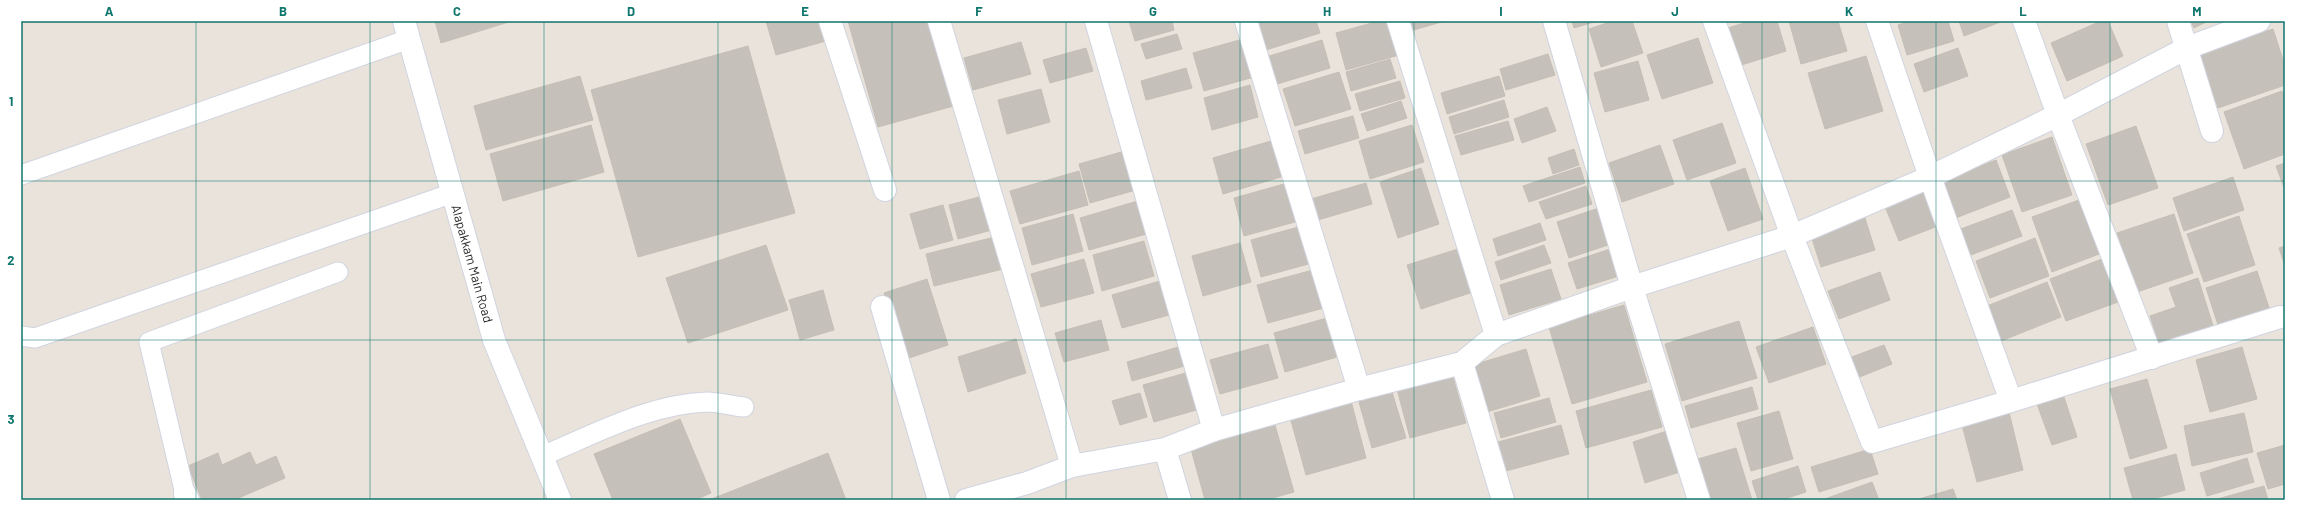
<svg xmlns="http://www.w3.org/2000/svg" width="2306" height="521" viewBox="0 0 2306 521" font-family="Barlow,sans-serif">
	<rect width="100%" height="100%" fill="#e9e3db"/>
	<g fill="#c5c1ba" stroke="#c4bfb5">
		<polygon points="435,21 512,21 441,43"/>
		<polygon points="766,21 821,21 826,41 776,55"/>
		<polygon points="848,21 933,21 957,105 878,127"/>
		<polygon points="1129,21 1172,21 1174,30 1135,41"/>
		<polygon points="1261,21 1316,21 1320,33 1266,50 1257,22"/>
		<polygon points="1379,21 1389,21 1399,55 1346,70 1336,33"/>
		<polygon points="1407,21 1445,21 1410,31"/>
		<polygon points="1572,21 1597,21 1574,28"/>
		<polygon points="1613,21 1632,21 1643,53 1601,67 1589,29"/>
		<polygon points="1750,21 1777,21 1786,51 1735,67 1722,30"/>
		<polygon points="1789,21 1838,21 1847,51 1801,64"/>
		<polygon points="1910,21 1948,21 1954,41 1907,55 1898,25"/>
		<polygon points="1959,21 2003,21 1964,36"/>
		<polygon points="2101,21 2108,21 2123,56 2067,81 2051,43"/>
		<polygon points="2191,21 2208,21 2194,28"/>
		<polygon points="2273,29 2285,66 2285,85 2218,108 2199,53"/>
		<polygon points="1177,34 1182,49 1146,59 1141,44"/>
		<polygon points="1698,38 1713,83 1662,99 1647,55"/>
		<polygon points="1243,39 1254,77 1204,91 1193,53"/>
		<polygon points="1322,40 1330,68 1274,85 1266,57"/>
		<polygon points="1021,42 1031,74 973,90 964,58"/>
		<polygon points="748,46 795,213 638,257 591,90"/>
		<polygon points="1086,48 1093,71 1050,83 1043,60"/>
		<polygon points="1958,48 1968,76 1924,92 1914,64"/>
		<polygon points="1548,54 1555,75 1506,90 1500,69"/>
		<polygon points="1866,56 1883,111 1825,129 1808,73"/>
		<polygon points="1390,59 1396,78 1351,91 1346,72"/>
		<polygon points="1638,61 1649,100 1605,112 1594,73"/>
		<polygon points="1186,68 1192,88 1146,100 1141,81"/>
		<polygon points="1339,72 1351,109 1295,126 1283,89"/>
		<polygon points="580,76 593,120 486,150 474,106"/>
		<polygon points="1499,76 1505,96 1447,114 1441,93"/>
		<polygon points="1400,81 1405,98 1360,111 1355,94"/>
		<polygon points="1250,85 1258,117 1212,130 1204,98"/>
		<polygon points="1041,89 1050,122 1007,134 998,100"/>
		<polygon points="2282,91 2285,99 2285,154 2244,169 2224,112"/>
		<polygon points="1504,100 1509,117 1454,134 1449,117"/>
		<polygon points="1401,101 1407,118 1367,131 1361,114"/>
		<polygon points="1547,107 1556,131 1522,143 1514,119"/>
		<polygon points="1353,116 1359,138 1305,154 1298,131"/>
		<polygon points="1508,121 1514,140 1461,155 1455,136"/>
		<polygon points="1722,123 1736,163 1687,180 1673,140"/>
		<polygon points="591,125 604,172 503,201 490,154"/>
		<polygon points="1412,125 1424,162 1370,179 1359,141"/>
		<polygon points="2136,126 2158,188 2108,205 2086,144"/>
		<polygon points="2052,137 2072,195 2022,212 2002,155"/>
		<polygon points="1271,141 1281,177 1223,194 1213,158"/>
		<polygon points="1660,145 1674,184 1622,202 1609,163"/>
		<polygon points="1574,149 1579,165 1553,174 1548,158"/>
		<polygon points="1125,151 1136,190 1090,203 1079,164"/>
		<polygon points="1996,160 2010,197 1953,219 1939,182"/>
		<polygon points="2285,163 2285,190 2276,166"/>
		<polygon points="1580,167 1585,183 1529,202 1523,186"/>
		<polygon points="1421,168 1439,224 1398,238 1380,182"/>
		<polygon points="1745,168 1763,219 1728,231 1710,181"/>
		<polygon points="1079,171 1088,205 1020,224 1010,191"/>
		<polygon points="2233,177 2244,210 2184,231 2173,198"/>
		<polygon points="1366,183 1372,204 1318,220 1311,199"/>
		<polygon points="1284,184 1295,222 1244,236 1234,198"/>
		<polygon points="1586,186 1592,204 1546,219 1539,202"/>
		<polygon points="1929,187 1943,224 1899,241 1884,204"/>
		<polygon points="983,196 992,230 958,239 949,205"/>
		<polygon points="1141,200 1150,233 1089,250 1080,218"/>
		<polygon points="2079,200 2099,254 2052,272 2032,217"/>
		<polygon points="943,205 953,240 920,249 910,214"/>
		<polygon points="1599,208 1611,244 1569,258 1557,222"/>
		<polygon points="2012,210 2022,236 1968,256 1958,230"/>
		<polygon points="1073,214 1083,251 1032,265 1022,228"/>
		<polygon points="2174,214 2193,273 2137,292 2117,233"/>
		<polygon points="1864,215 1875,250 1821,267 1810,232"/>
		<polygon points="2239,216 2255,265 2204,282 2187,234"/>
		<polygon points="1540,223 1546,240 1498,256 1493,239"/>
		<polygon points="1302,226 1312,263 1261,277 1251,240"/>
		<polygon points="995,237 1003,269 934,286 926,254"/>
		<polygon points="2035,238 2049,276 1990,298 1976,261"/>
		<polygon points="1144,241 1154,276 1102,291 1093,255"/>
		<polygon points="1240,243 1251,282 1203,296 1192,256"/>
		<polygon points="766,245 788,310 688,343 666,278"/>
		<polygon points="1544,245 1551,263 1501,280 1495,262"/>
		<polygon points="2285,246 2285,266 2279,248"/>
		<polygon points="1458,249 1473,292 1421,309 1407,265"/>
		<polygon points="1610,249 1619,276 1577,289 1568,263"/>
		<polygon points="1084,259 1094,293 1041,307 1031,274"/>
		<polygon points="2102,259 2118,302 2066,321 2050,279"/>
		<polygon points="1551,269 1561,299 1509,315 1500,285"/>
		<polygon points="1313,270 1324,308 1268,323 1257,285"/>
		<polygon points="2257,271 2271,314 2220,331 2206,288"/>
		<polygon points="1880,272 1890,300 1839,319 1828,291"/>
		<polygon points="2198,278 2215,332 2161,349 2150,316 2176,307 2169,288"/>
		<polygon points="927,279 948,345 906,359 884,293"/>
		<polygon points="1160,281 1169,315 1122,328 1112,295"/>
		<polygon points="2047,282 2061,317 2001,341 1987,306"/>
		<polygon points="823,290 834,330 800,340 789,300"/>
		<polygon points="1624,305 1647,382 1572,404 1549,327"/>
		<polygon points="1334,316 1344,355 1285,372 1274,333"/>
		<polygon points="1101,320 1109,350 1064,362 1055,333"/>
		<polygon points="1739,321 1757,378 1682,401 1665,344"/>
		<polygon points="1813,327 1826,364 1769,383 1756,347"/>
		<polygon points="1016,339 1026,373 968,392 958,357"/>
		<polygon points="1268,344 1278,378 1220,394 1210,360"/>
		<polygon points="1884,345 1892,364 1857,378 1849,358"/>
		<polygon points="1182,346 1188,365 1132,381 1127,362"/>
		<polygon points="2242,347 2257,399 2210,412 2196,360"/>
		<polygon points="1526,349 1540,396 1487,412 1473,365"/>
		<polygon points="1189,372 1200,409 1154,422 1143,385"/>
		<polygon points="1452,374 1466,423 1410,438 1397,389"/>
		<polygon points="2147,379 2167,448 2130,459 2110,389"/>
		<polygon points="1752,387 1758,409 1691,428 1685,406"/>
		<polygon points="1651,390 1662,427 1586,448 1576,411"/>
		<polygon points="1392,392 1406,438 1372,448 1359,402"/>
		<polygon points="1140,393 1147,417 1120,425 1112,401"/>
		<polygon points="2063,394 2077,437 2052,445 2037,404"/>
		<polygon points="1549,398 1556,422 1501,438 1494,413"/>
		<polygon points="1351,401 1366,458 1306,475 1290,417"/>
		<polygon points="1779,411 1793,459 1751,471 1737,423"/>
		<polygon points="2009,412 2023,470 1977,482 1962,425"/>
		<polygon points="2244,413 2253,452 2192,466 2184,426"/>
		<polygon points="680,419 711,493 695,500 613,500 594,454"/>
		<polygon points="1275,425 1294,492 1266,500 1205,500 1191,449"/>
		<polygon points="1561,425 1569,454 1506,471 1498,442"/>
		<polygon points="1670,430 1683,471 1645,483 1633,442"/>
		<polygon points="2285,445 2285,484 2268,489 2257,453"/>
		<polygon points="1736,448 1752,500 1710,500 1698,459"/>
		<polygon points="1870,449 1878,474 1819,492 1811,467"/>
		<polygon points="250,452 256,465 276,456 285,478 234,500 202,500 188,466 218,453 222,465"/>
		<polygon points="828,453 846,500 709,500"/>
		<polygon points="2176,454 2185,490 2149,500 2133,500 2124,468"/>
		<polygon points="2247,458 2254,482 2207,496 2200,473"/>
		<polygon points="1798,466 1806,492 1781,500 1758,500 1752,481"/>
		<polygon points="1872,482 1879,500 1826,500 1825,499"/>
		<polygon points="2264,486 2268,500 2214,500"/>
		<polygon points="1953,489 1957,500 1920,500 1919,499"/>
	</g>
	<g fill="none" stroke-linecap="round" stroke-linejoin="round">
		<defs>
			<g id="lane">
				<polyline points="21,175 409,39"/>
				<polyline points="21,336 35,338 453,193"/>
				<path d="M542,456C595,434 649,404 707,402C719,402 732,406 744,407"/>
				<polyline points="185,494 149,342 338,272"/>
			</g>
			<g id="street">
				<polyline points="830,21 885,190"/>
				<polyline points="939,21 1072,466"/>
				<polyline points="1096,21 1214,430"/>
				<polyline points="1246,21 1359,389"/>
				<polyline points="1398,21 1496,335"/>
				<polyline points="1554,21 1632,287 1699,500"/>
				<polyline points="1714,21 1792,236 1872,442 2011,401 2280,317"/>
				<polyline points="1877,21 1930,177 2011,401"/>
				<polyline points="2024,21 2058,115 2152,358"/>
				<polyline points="2178,21 2212,131"/>
				<polyline points="882,307 939,500"/>
				<polyline points="1462,363 1503,500"/>
				<polyline points="1165,449 1180,500"/>
				<polyline points="185,494 188,500"/>
				<polyline points="966,500 1027,483 1072,466 1165,449 1214,430 1359,389 1462,363 1496,335 1632,287 1792,236 1930,177 2058,115 2187,48 2259,21"/>
			</g>
			<g id="secondary">
				<path id="s1" d="M404,21L494,340L560,500"/>
			</g>
		</defs>
		<use href="#lane" stroke="#d1d4e0" stroke-width="21"/>
		<use href="#street" stroke="#d1d4e0" stroke-width="24"/>
		<use href="#secondary" stroke="#d1d4e0" stroke-width="24"/>
		<use href="#lane" stroke="#fff" stroke-width="19"/>
		<use href="#street" stroke="#fff" stroke-width="22"/>
		<use href="#secondary" stroke="#fff" stroke-width="22"/>
	</g>
	<path fill="none" stroke="#0f766e" stroke-width="1" stroke-opacity="0.55" d="M196,21V500M370,21V500M544,21V500M718,21V500M892,21V500M1066,21V500M1240,21V500M1414,21V500M1588,21V500M1762,21V500M1936,21V500M2110,21V500M21,181H2285M21,340H2285"/>
	<g text-anchor="middle" dominant-baseline="central" stroke-width="4" stroke-linejoin="round" paint-order="stroke">
		<g font-size="13" fill="#282828" stroke="#fff">
			<text stroke="none"><textPath href="#s1" startOffset="252">Alapakkam Main Road</textPath></text>
		</g>
	</g>
	<rect width="2306" height="521" fill="none" stroke="#ffffff" stroke-width="44"/>
	<rect x="22" y="22" width="2262" height="477" fill="none" stroke="#0f766e" stroke-width="1.5"/>
	<g font-size="13" text-anchor="middle" font-weight="bold" fill="#0f766e">
		<text x="109" y="16">A</text>
		<text x="283" y="16">B</text>
		<text x="457" y="16">C</text>
		<text x="631" y="16">D</text>
		<text x="805" y="16">E</text>
		<text x="979" y="16">F</text>
		<text x="1153" y="16">G</text>
		<text x="1327" y="16">H</text>
		<text x="1501" y="16">I</text>
		<text x="1675" y="16">J</text>
		<text x="1849" y="16">K</text>
		<text x="2023" y="16">L</text>
		<text x="2197" y="16">M</text>
		<text x="11" y="106">1</text>
		<text x="11" y="265">2</text>
		<text x="11" y="424">3</text>
	</g>
</svg>
